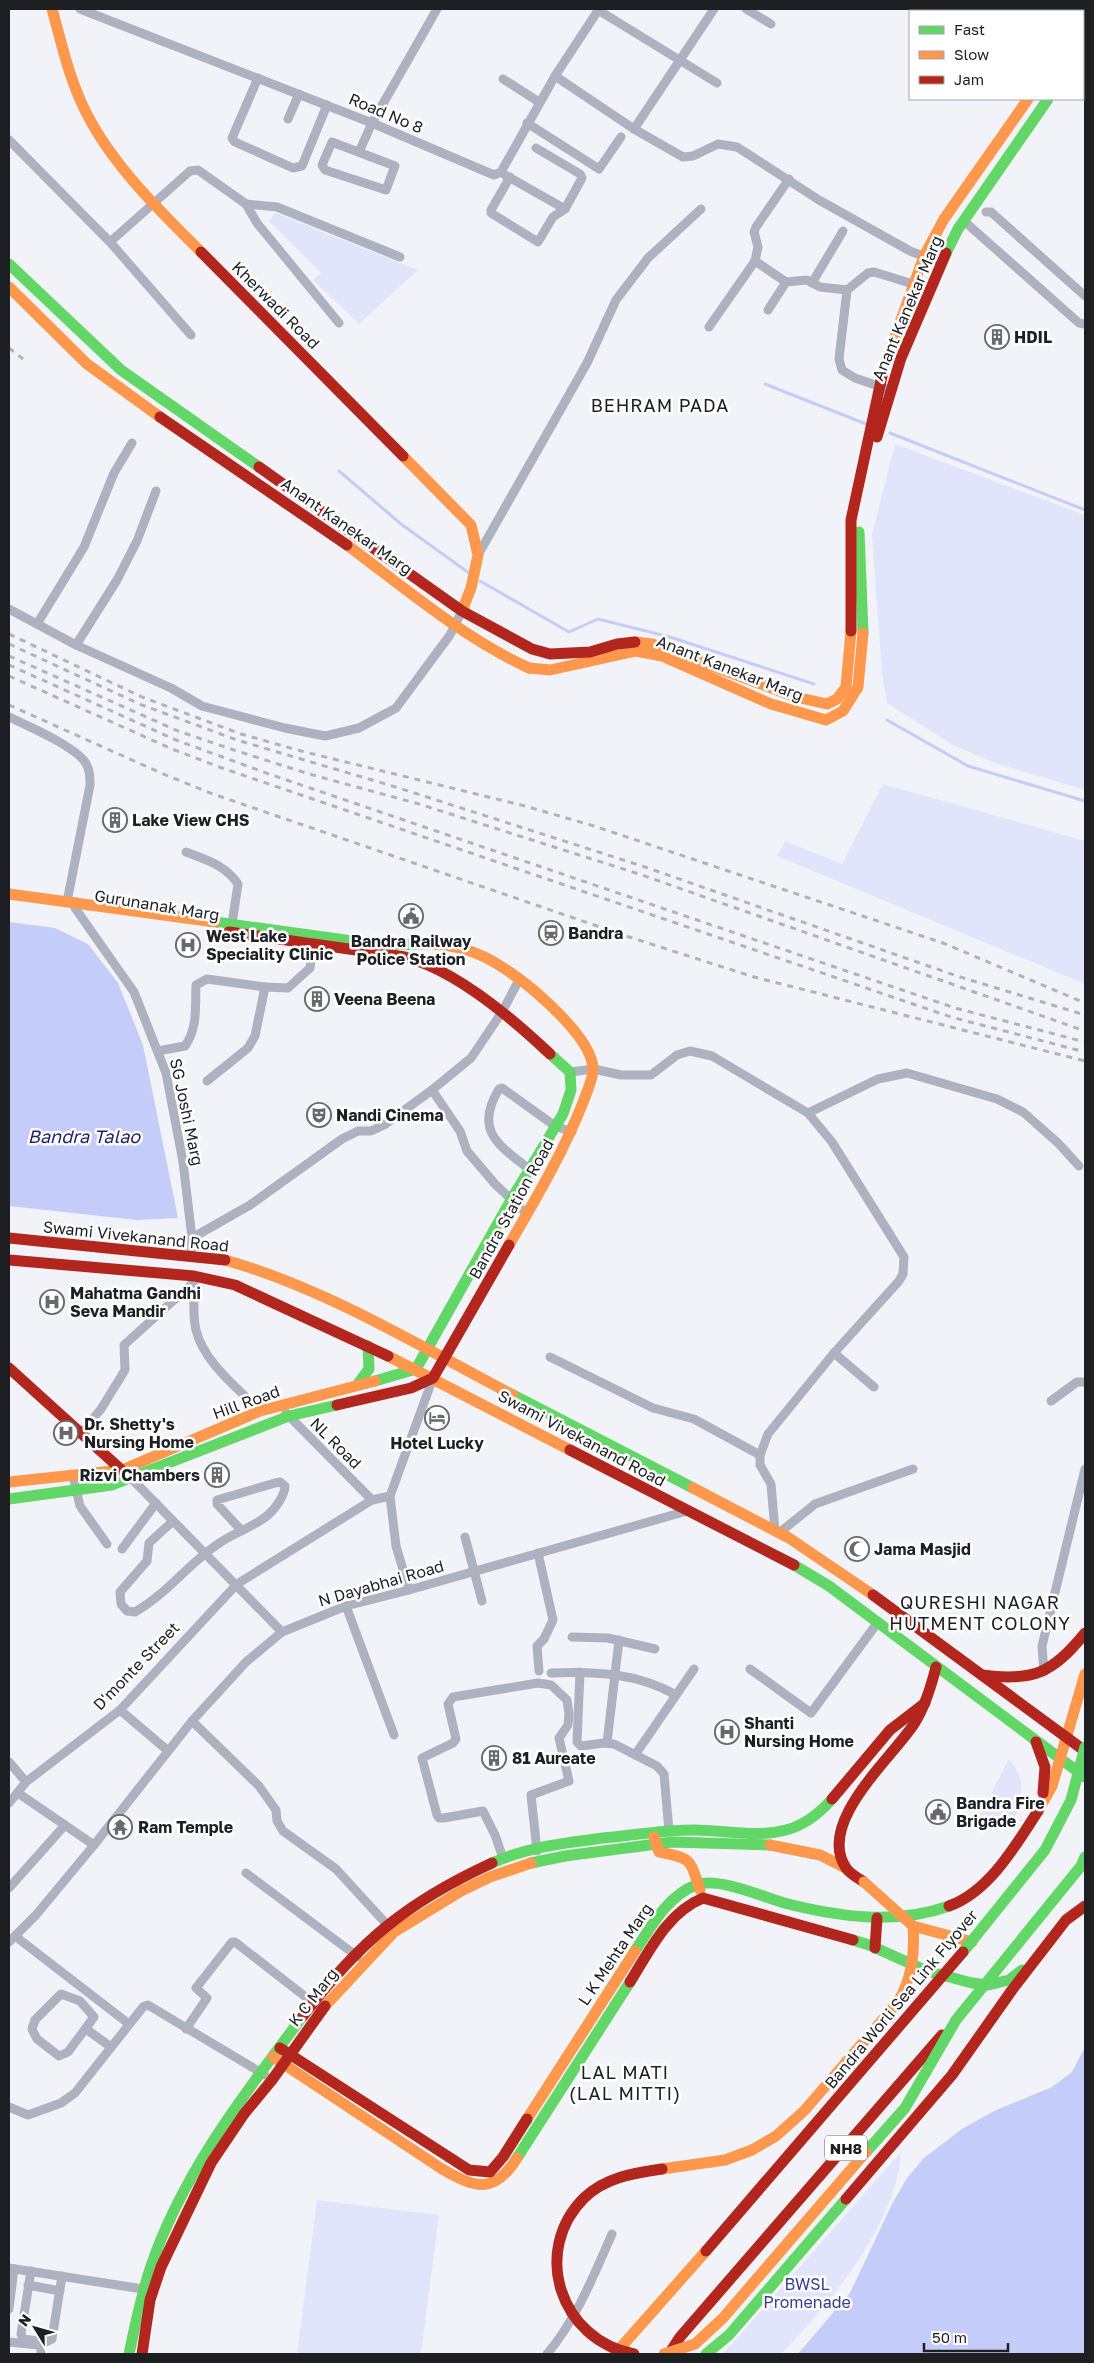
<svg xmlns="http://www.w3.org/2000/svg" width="1094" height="2363" viewBox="0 0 1094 2363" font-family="'Golos Text',sans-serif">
	<rect width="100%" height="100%" fill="#f2f3f8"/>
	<g fill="#e0e5fb">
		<polygon points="275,213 418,270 359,324 313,280 321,273 269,221"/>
		<polygon points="895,444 1085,515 1085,790 995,763 953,745 887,703 882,673 872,535"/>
		<polygon points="883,784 1085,841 1085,984 777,856 785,841 842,864"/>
		<path d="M1009,1759C1029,1783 1022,1804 1009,1829C997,1829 986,1830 977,1820Z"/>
		<path d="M901,2152C898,2222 828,2306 781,2354H723Z"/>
		<polygon points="317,2200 439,2215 421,2354 297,2354"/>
	</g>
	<g fill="#c4ccf9">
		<polygon points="9,922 55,928 88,944 118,983 143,1045 178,1218 137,1220 9,1206"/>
		<polygon points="1085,2047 1085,2354 798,2354 850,2293 892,2204 907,2178 924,2158 962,2129 994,2111 1052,2087 1072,2072"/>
	</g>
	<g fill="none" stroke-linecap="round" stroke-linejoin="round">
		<g stroke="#c4ccf9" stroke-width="3">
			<polyline points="765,384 866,424"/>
			<polyline points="890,433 1085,510"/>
			<polyline points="339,471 401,524 469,573"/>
			<polyline points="480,581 569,632 598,619 670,637 814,684"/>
			<polyline points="887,720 968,766 1085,801"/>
		</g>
		<g stroke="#adb1c0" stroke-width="9">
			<polyline points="80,9 372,123 494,175 501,172 555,76 599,9"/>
			<polyline points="746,9 771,24"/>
			<polyline points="1070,9 1073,11"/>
			<polyline points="598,10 717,83"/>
			<polyline points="555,76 634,129 683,157 693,156 718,144 737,147 819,200 910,251 941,263"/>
			<polyline points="258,78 232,138 235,142 293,168 302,166 327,105"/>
			<polyline points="503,79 539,102"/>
			<polyline points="288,119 299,94"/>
			<polyline points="527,123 599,169 621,137"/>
			<polyline points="634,129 714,9"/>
			<polyline points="9,140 110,242 190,171 198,170 246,204 257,223 339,323"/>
			<polygon points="332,142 395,166 386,190 325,170 322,165"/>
			<polyline points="359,152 372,123 437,9"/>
			<polyline points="505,175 565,209"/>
			<polyline points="510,177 491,210 491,213 538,242 553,217 565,209 582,178 580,174 536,148"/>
			<polyline points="789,179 756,227 754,232 758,247 755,261 786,282 807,280 820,287 847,290 868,273 874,272 913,284"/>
			<polyline points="246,204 277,207 400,257"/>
			<polyline points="986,212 991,212 1085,296"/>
			<polyline points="964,221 1079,323 1085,324"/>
			<polyline points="110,242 191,335"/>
			<polyline points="812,283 843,231"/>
			<polyline points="847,290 839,359 842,370 855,378 890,390"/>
			<polyline points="768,310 786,282"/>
			<polyline points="709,327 755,261"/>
			<polyline points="478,555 587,363 616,300 648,258 701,209"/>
			<polyline points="9,609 76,645 171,688 202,706 285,728 325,736 359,728 396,708 450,635 462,611"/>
			<polyline points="37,624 84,547 114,473 132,443"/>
			<polyline points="76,645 117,580 137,541 156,491"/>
			<path d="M9,717C28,726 74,746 85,762C90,769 90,777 90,785L67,902"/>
			<path d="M186,852C207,860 225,865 238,884L232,924"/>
			<polyline points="76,902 75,908 134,992 166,1073 183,1162 192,1238 191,1256"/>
			<path d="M158,1051L185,1046C198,1028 195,1007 196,985L207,979L265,987L288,988L310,968L313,945"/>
			<polyline points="570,1072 594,1069 621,1075 651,1075 677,1055 690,1051 712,1056 808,1113 832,1142 904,1257 903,1274 899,1281 834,1353 768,1434 760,1455 760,1465 771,1484 775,1531"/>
			<polyline points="207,1081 248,1048 255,1036 265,987"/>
			<polyline points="432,1090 460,1131 467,1151 495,1184 527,1214"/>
			<polyline points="808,1113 878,1079 907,1073 997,1099 1023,1112 1058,1143 1079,1166"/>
			<path d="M529,1169C498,1145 474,1130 499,1089L502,1088L555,1126L572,1132"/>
			<polyline points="192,1238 250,1205 342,1139 358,1131 371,1131 384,1125 432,1090 471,1058 502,1012 519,980"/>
			<path d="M194,1280C195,1296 192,1314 196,1330C204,1363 238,1388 260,1411"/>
			<polyline points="834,1353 874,1387"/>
			<polyline points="550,1357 653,1408 694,1419 760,1455"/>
			<polyline points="1051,1401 1077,1382 1085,1382"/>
			<polyline points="286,1413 372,1500"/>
			<polyline points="82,1432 101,1409 125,1370 124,1345 194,1282"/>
			<polyline points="73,1476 80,1506 107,1544"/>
			<polyline points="131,1478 282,1632"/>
			<path d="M173,1521L149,1543L147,1561L120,1592L121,1604L127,1611L135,1612C168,1593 188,1564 218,1544C233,1533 254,1527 268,1515C275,1509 285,1495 285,1486L280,1482L275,1483L217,1500V1504L241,1530"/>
			<polyline points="779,1533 815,1504 913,1469"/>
			<polyline points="465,1537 482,1601"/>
			<polyline points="122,1549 156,1503"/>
			<polyline points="538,1553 553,1620 544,1639 537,1646 539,1671"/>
			<polyline points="409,1590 396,1546 390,1496 433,1378"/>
			<polyline points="346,1606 394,1735"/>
			<polyline points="572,1637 608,1638 655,1649"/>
			<polyline points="750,1669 811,1713 878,1622"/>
			<polyline points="580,1672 577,1742 581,1746 604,1743 614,1744 657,1766 664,1774 669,1831"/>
			<polyline points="1044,1672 1042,1646 1085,1469"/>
			<path d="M551,1673C594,1671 638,1673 676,1695"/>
			<polyline points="120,1710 167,1750"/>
			<polyline points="192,1721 259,1786 276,1810 277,1821 283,1831 336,1869 391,1929"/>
			<polyline points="607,1743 619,1640"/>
			<polyline points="635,1755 694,1669"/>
			<polyline points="9,1762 26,1782"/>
			<polyline points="18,1793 94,1845"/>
			<polyline points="9,1803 26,1782 120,1710 237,1584 372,1500 390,1496"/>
			<polyline points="503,1858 495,1835 483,1811 444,1818 439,1818 437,1815 422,1758 453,1743 456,1739 448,1704 453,1697 538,1683 551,1685 567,1700 569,1714 568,1725 559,1738 569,1781 531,1795 537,1851"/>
			<polyline points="246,1873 358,1957"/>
			<polyline points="9,1888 65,1825"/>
			<polyline points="15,1936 129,2024"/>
			<polyline points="9,1942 36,1915 94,1845 192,1721 246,1662 282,1632 346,1606 409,1590 687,1511"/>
			<polygon points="61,1994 80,2001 94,2017 68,2052 59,2056 37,2039 32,2029 35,2020"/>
			<polyline points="86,2029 111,2047"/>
			<polyline points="186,2029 207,1998 196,1988 232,1942 235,1942 316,2005"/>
			<polyline points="9,2107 28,2115 61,2103 75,2093 143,2007 148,2005 265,2075"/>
			<polyline points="9,2268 149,2290"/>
			<polyline points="31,2271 21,2334 23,2339 46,2342 52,2339 62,2276"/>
			<polyline points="28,2285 60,2291"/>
			<polyline points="9,2309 14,2269"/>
			<polyline points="9,2342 38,2345 41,2348 41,2354"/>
			<path d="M547,2354C576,2320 594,2275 612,2234"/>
		</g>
		<g stroke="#63d668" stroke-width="11">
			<polyline points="1083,26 1085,23"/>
			<polyline points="946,253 958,229 1048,99"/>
			<polyline points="9,264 121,370 259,467"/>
			<polyline points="859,532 863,633"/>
			<polyline points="215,922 381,945 429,944"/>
			<polyline points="375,1381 416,1369 511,1200 563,1114 571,1090 570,1072 550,1054"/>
			<polyline points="357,1385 369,1369 368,1346"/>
			<polyline points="513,1395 693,1488"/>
			<polyline points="9,1499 112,1485 289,1416 337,1405"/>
			<polyline points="794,1565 829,1586 1085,1777"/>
			<path d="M492,1863C528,1847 564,1843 603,1838C633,1835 664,1830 694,1830C724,1830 756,1838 786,1830C805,1825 819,1814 832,1799"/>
			<polyline points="531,1863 565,1856 672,1842 770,1845"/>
			<polyline points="853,1940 869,1945 927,1971 972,1983 988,1985 1009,1980 1022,1970"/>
			<path d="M635,1951C651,1927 667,1896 696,1885C717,1876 765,1898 788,1904C841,1917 896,1925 949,1906"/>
			<polyline points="517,2158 630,1982"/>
			<path d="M129,2354C135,2325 141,2297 150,2269C181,2175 245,2093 303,2016"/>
			<polyline points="706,2354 729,2335 846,2199"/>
		</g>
		<g stroke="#ff974d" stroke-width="11">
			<path d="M52,9C61,41 68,74 82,104C108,161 157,208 201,252"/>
			<polyline points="884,367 924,256 944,219 1028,99"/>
			<polyline points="403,456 471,525 478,555 471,588 462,611"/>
			<polyline points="635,642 652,644 796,697 827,704 837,699 846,687 851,631"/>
			<polyline points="529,668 550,670 636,651 662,656 771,704 826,720 843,711 858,687 863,633"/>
			<polyline points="9,894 215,922"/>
			<path d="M429,944C472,945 498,962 531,988C551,1005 590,1040 593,1067C594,1077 587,1091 584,1100C564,1151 537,1197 509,1245"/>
			<path d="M225,1260C325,1288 421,1347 513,1395"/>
			<polyline points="388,1356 570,1450"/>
			<polyline points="9,1482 122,1470 260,1411 375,1381"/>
			<polyline points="693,1488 789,1538 873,1595"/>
			<polyline points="1038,1811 1052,1786 1085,1674"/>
			<path d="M654,1837L659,1852C693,1859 689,1858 700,1890"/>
			<polyline points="770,1845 820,1855 846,1868"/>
			<polyline points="913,1926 972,1942"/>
			<polyline points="325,2006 394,1932 461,1891 490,1877 531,1863"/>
			<path d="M273,2057L442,2169C475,2188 494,2195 517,2158"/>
			<polyline points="527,2119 635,1951"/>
			<polyline points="615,2354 706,2251"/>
		</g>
		<g stroke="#b3261e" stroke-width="11">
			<polyline points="1083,53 1085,50"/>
			<polyline points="201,252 403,456"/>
			<polyline points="877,437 901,358 946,253"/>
			<polyline points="259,467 462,611 532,649 550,654 590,652 617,644 635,642"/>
			<polyline points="851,631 851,520 884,367"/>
			<path d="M229,932L405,957C455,970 513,1019 550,1054"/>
			<polyline points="9,1238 225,1260"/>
			<polyline points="9,1260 194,1276 235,1285 388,1356"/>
			<polyline points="9,1368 126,1474"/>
			<polyline points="337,1405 411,1388 433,1378 509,1245"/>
			<polyline points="570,1450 794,1565"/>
			<polyline points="873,1595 1085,1751"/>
			<path d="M982,1675C1033,1682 1053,1673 1085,1633"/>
			<polyline points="1036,1742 1045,1767 1043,1793"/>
			<polyline points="832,1799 890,1730 925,1703"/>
			<path d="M864,1882C858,1878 850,1874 846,1868C816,1823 891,1759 914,1724C925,1707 931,1687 936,1667"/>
			<path d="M949,1906C989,1892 1016,1845 1038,1811"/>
			<polyline points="875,1948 877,1918"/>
			<path d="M630,1982C650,1950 667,1913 703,1898L853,1940"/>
			<path d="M303,2016C359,1942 407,1902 492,1863"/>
			<polyline points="280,2048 469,2170 490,2172 503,2157 527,2119"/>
			<polyline points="846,2199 952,2075 1012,1990 1066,1920 1085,1906"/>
			<polyline points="142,2354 150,2300 161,2267 211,2163 244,2114 272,2080 325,2006"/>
			<polyline points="669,2354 680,2337 942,2035"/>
		</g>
		<g stroke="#b1b2bc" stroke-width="3" stroke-dasharray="6 6" stroke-linecap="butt">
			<polyline points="9,348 23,359"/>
			<polyline points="9,634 142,697 241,734 301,751 525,806 594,826 943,943 1085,1003"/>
			<polyline points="9,644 142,705 237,740 399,788 645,867 957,976 1085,1015"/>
			<polyline points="9,656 178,731 231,749 309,774 419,804 642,875 1085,1031"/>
			<polyline points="9,665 176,740 269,774 955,1008 1085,1042"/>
			<polyline points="9,676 172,749 222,768 951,1017 1085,1052"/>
			<polyline points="9,705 161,773 213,794 626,936 754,977 1085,1061"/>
		</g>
		<g stroke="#63d668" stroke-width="11">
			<polyline points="963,1952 1045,1850 1071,1800 1085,1747"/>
			<polyline points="866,2152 905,2108 956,2020 1081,1866 1085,1857"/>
		</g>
		<g stroke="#ff974d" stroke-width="11">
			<polyline points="9,287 87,364 160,417"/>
			<path d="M347,545C405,588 463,638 529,668"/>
			<path d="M662,2169L725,2160L752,2150L776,2136L804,2111L898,2002C912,1978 915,1954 913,1926L864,1882"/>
			<polyline points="664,2354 695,2344 723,2318 866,2152"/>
		</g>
		<g stroke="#b3261e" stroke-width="11">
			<polyline points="160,417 347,545"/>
			<polyline points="706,2251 963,1952"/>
			<path d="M634,2354C560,2340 531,2251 584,2198C605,2177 635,2173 662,2169"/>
		</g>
	</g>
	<defs>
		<symbol id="building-ring" viewBox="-11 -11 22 22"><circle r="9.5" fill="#fff" stroke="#68696e" stroke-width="1.5"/><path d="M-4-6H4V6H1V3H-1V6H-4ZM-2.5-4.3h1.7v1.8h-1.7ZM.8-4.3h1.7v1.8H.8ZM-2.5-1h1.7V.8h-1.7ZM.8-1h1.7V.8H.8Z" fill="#68696e"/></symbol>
		<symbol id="civic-ring" viewBox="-11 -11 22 22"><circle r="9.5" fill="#fff" stroke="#68696e" stroke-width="1.5"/><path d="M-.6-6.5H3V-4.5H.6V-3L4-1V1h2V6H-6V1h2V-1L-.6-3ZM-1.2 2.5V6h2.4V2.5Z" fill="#68696e"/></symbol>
		<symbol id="station-ring" viewBox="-11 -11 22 22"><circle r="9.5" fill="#fff" stroke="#68696e" stroke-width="1.5"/><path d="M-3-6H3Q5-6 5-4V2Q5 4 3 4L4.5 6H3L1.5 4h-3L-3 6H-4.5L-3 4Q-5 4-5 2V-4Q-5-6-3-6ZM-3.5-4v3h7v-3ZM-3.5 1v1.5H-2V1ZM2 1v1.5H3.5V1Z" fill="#68696e"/></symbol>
		<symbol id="hospital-ring" viewBox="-11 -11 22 22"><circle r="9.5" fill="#fff" stroke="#68696e" stroke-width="1.5"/><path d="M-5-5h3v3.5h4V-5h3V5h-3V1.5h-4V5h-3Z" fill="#68696e"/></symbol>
		<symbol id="theatre-ring" viewBox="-11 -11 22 22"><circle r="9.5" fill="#fff" stroke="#68696e" stroke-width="1.5"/><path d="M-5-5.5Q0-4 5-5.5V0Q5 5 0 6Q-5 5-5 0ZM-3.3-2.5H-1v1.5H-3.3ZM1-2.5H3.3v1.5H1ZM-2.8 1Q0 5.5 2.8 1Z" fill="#68696e"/></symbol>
		<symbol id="hotel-ring" viewBox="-11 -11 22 22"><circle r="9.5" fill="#fff" stroke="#68696e" stroke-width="1.5"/><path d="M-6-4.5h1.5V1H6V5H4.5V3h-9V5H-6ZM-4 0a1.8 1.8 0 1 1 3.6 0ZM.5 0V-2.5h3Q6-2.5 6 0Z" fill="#68696e"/></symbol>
		<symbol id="mosque-ring" viewBox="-11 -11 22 22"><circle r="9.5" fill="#fff" stroke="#68696e" stroke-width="1.5"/><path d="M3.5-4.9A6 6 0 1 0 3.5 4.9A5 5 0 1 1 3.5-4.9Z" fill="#68696e"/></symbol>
		<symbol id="temple-ring" viewBox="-11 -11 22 22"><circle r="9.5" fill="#fff" stroke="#68696e" stroke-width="1.5"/><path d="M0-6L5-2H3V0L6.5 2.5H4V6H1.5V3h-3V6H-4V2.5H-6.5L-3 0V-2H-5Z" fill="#68696e"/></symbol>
	</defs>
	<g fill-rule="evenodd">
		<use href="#building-ring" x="983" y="323" width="28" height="28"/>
		<use href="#building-ring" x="101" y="806" width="28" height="28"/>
		<use href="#civic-ring" x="397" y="902" width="28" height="28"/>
		<use href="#station-ring" x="537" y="919" width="28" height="28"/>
		<use href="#hospital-ring" x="174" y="931" width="28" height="28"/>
		<use href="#building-ring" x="303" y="985" width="28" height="28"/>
		<use href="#theatre-ring" x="305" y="1101" width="28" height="28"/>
		<use href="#hospital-ring" x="38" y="1288" width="28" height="28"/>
		<use href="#hotel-ring" x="423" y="1404" width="28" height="28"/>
		<use href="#hospital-ring" x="52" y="1419" width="28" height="28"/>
		<use href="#building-ring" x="203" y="1461" width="28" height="28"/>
		<use href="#mosque-ring" x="843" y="1535" width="28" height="28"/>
		<use href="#hospital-ring" x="713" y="1718" width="28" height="28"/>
		<use href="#building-ring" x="480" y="1744" width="28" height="28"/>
		<use href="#civic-ring" x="924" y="1798" width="28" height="28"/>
		<use href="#temple-ring" x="106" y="1813" width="28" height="28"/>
	</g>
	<g text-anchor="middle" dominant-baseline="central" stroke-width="5" stroke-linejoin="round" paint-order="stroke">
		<rect fill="#fff" stroke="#626265" stroke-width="1" x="825" y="2135.5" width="42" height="25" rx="4"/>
		<g font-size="15" font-weight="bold" fill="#1e1f23">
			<text x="846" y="2148">NH8</text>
		</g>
		<g font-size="16" fill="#1e1f23" stroke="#fff">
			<text transform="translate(386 113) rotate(23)">Road No 8</text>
			<text transform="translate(276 305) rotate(45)">Kherwadi Road</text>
			<text transform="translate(907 308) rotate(-67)">Anant Kanekar Marg</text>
			<text transform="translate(347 526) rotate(35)">Anant Kanekar Marg</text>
			<text transform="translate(730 668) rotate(21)">Anant Kanekar Marg</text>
			<text transform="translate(157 905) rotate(9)">Gurunanak Marg</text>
			<text transform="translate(187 1112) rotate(78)">SG Joshi Marg</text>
			<text transform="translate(511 1209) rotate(-61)">Bandra Station Road</text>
			<text transform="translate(136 1236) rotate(6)">Swami Vivekanand Road</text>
			<text transform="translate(246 1402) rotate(-20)">Hill Road</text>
			<text transform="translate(582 1438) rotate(28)">Swami Vivekanand Road</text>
			<text transform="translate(336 1443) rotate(45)">NL Road</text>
			<text transform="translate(381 1583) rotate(-16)">N Dayabhai Road</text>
			<text transform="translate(136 1666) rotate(-46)">D'monte Street</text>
			<text transform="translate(615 1954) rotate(-56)">L K Mehta Marg</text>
			<text transform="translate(313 1997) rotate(-52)">K C Marg</text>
			<text transform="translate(901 1999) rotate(-50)">Bandra Worli Sea Link Flyover</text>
		</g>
		<g font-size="16" font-weight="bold" fill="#1e1f23" stroke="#fff" text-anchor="start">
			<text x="1014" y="337">HDIL</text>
			<text x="132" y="820">Lake View CHS</text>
			<text x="568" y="933">Bandra</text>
			<text x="206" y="936">West Lake<tspan x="206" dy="18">Speciality Clinic</tspan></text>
			<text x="411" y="941" text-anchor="middle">Bandra Railway<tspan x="411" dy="18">Police Station</tspan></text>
			<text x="334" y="999">Veena Beena</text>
			<text x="336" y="1115">Nandi Cinema</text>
			<text x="70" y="1293">Mahatma Gandhi<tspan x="70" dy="18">Seva Mandir</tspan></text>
			<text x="84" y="1424">Dr. Shetty's<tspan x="84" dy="18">Nursing Home</tspan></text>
			<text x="437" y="1443" text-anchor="middle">Hotel Lucky</text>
			<text x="200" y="1475" text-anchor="end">Rizvi Chambers</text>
			<text x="874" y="1549">Jama Masjid</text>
			<text x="744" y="1723">Shanti<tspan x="744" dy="18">Nursing Home</tspan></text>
			<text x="512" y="1758">81 Aureate</text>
			<text x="956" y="1803">Bandra Fire<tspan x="956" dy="18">Brigade</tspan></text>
			<text x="138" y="1827">Ram Temple</text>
		</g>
		<g font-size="16" fill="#373d92" stroke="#fff">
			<text x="807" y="2284">BWSL<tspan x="807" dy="18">Promenade</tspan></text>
		</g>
		<g font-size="18" letter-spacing="1" fill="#1e1f23" stroke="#fff">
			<text x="660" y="405">BEHRAM PADA</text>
			<text x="980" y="1602">QURESHI NAGAR<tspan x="980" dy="21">HUTMENT COLONY</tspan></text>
			<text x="625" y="2072">LAL MATI<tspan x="625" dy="21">(LAL MITTI)</tspan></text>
		</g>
		<g font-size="18" font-style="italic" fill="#232376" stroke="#fff">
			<text x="84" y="1136">Bandra Talao</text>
		</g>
	</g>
	<rect width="1094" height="2363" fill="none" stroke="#1e1f23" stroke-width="20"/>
	<rect x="909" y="10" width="175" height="90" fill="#ffffff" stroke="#a5a5a7"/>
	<rect x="919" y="26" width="25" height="8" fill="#63d668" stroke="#a5a5a7"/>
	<text x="954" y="35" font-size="15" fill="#1e1f23">Fast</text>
	<rect x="919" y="51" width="25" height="8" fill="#ff974d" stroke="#a5a5a7"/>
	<text x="954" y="60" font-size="15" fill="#1e1f23">Slow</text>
	<rect x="919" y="76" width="25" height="8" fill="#b3261e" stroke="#a5a5a7"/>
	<text x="954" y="85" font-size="15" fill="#1e1f23">Jam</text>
	<g transform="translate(35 2328) rotate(307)" stroke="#ffffff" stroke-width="4" paint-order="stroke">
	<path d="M0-4L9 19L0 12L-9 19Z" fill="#1e1f23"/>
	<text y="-8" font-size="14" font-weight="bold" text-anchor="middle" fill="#1e1f23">N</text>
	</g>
	<path d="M924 2343v8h84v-8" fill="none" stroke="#1e1f23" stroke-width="2.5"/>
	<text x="932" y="2343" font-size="15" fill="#1e1f23" stroke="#ffffff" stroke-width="4" paint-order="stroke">50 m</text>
</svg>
